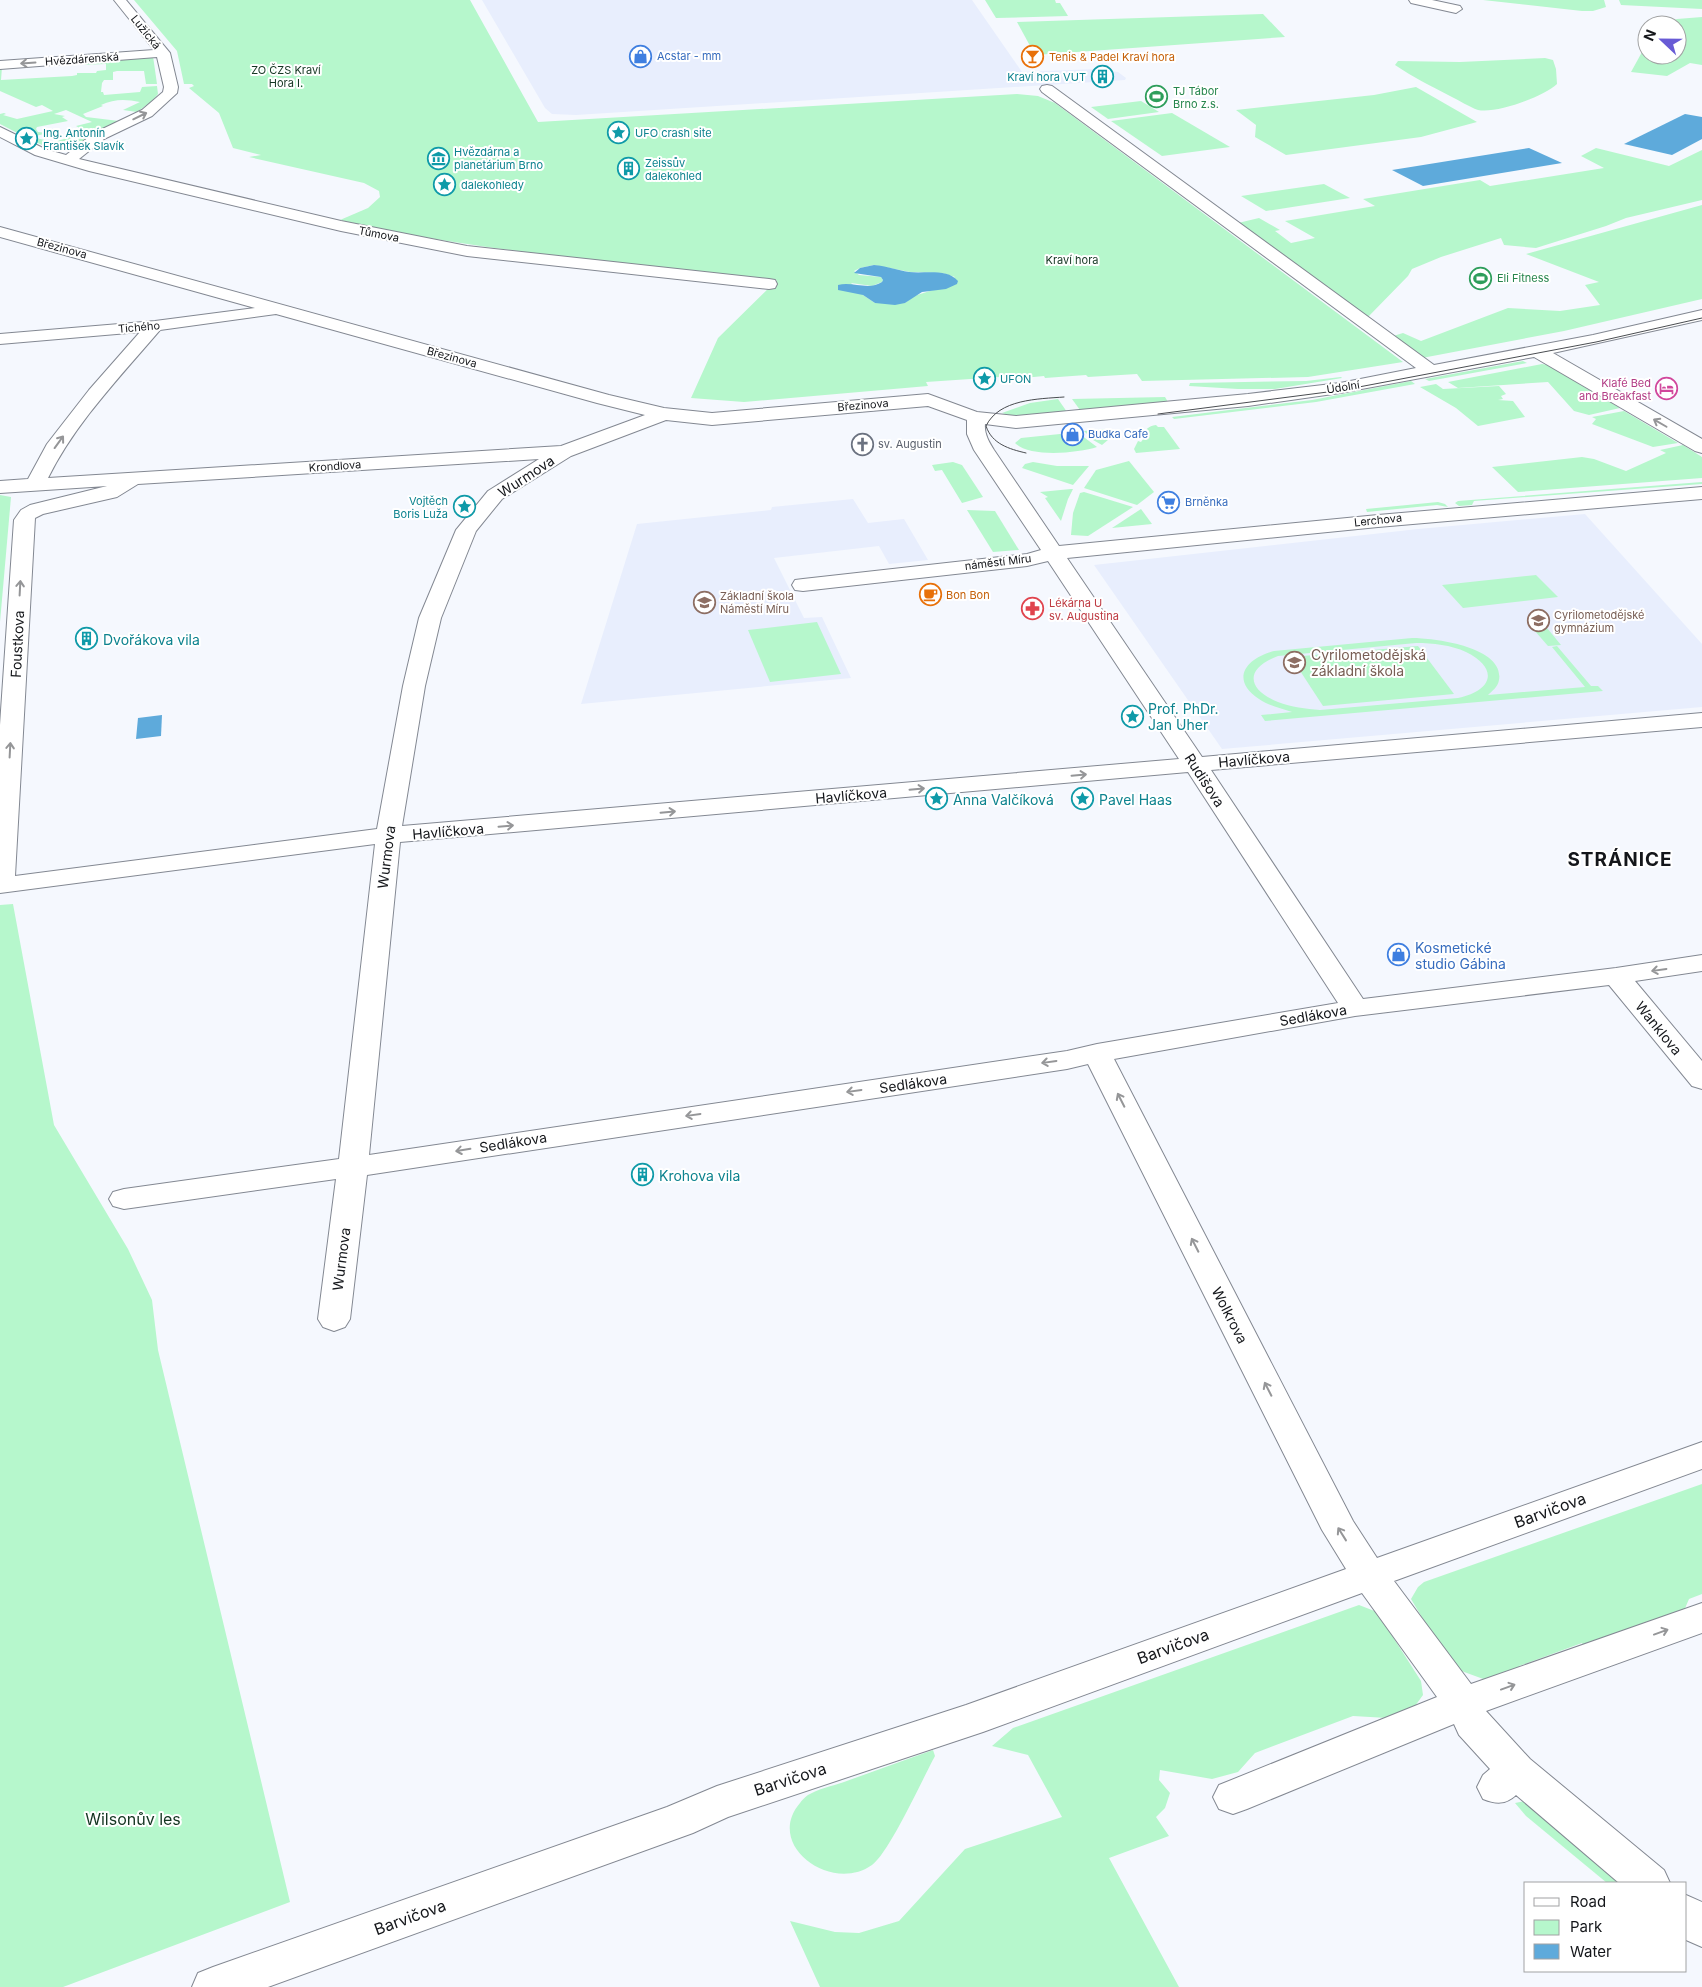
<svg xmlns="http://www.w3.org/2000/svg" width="1702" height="1987" viewBox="0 0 1702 1987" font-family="Inter,sans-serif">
	<rect width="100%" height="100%" fill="#f5f8fe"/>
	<g fill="#e8eefd">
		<polygon points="482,0 972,0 1022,72 1096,69 1118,72 1126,78 1125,80 576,115 552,114 545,108"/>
		<polygon points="853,499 868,523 904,519 928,560 889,564 879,546 774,558 804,618 822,617 851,678 581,704 637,524 771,510 772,507"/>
		<polygon points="1585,514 1702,644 1702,707 1222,749 1094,565 1418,529"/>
	</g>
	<g fill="#b6f7cc" fill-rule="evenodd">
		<path d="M134,0H470L538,122L1017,94L1038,96L1055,103L1403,362L1308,377L1142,381L1137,374L1088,377L1086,375L1045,378L1044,376L1002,380L1000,377L926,382L928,386L744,402L691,398L718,338L777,280C631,262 484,254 340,220L368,208L380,197L379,191L364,183L249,157L261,155L233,148L219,113L189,88L194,86L192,84H184L177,51ZM874,265L910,272L942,273L955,277L933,290L914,296L905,303H875L863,295L851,283L872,286L882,282L883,280L881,277L859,275L854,271L860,268Z"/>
		<polygon points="985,0 1055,0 1056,3 1060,3 1068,16 996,18"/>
		<polygon points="1483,0 1604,0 1606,7 1593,11 1582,11"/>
		<polygon points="1619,0 1702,0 1702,9 1621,5"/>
		<polygon points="1263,14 1285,37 1035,55 1017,22"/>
		<polygon points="1702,17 1702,65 1690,63 1667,76 1631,72 1647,43 1647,55 1677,55 1677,25 1658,25 1677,19"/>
		<path d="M153,56L157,84H146L144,71H117L113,72V80H104L102,83L101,92H103L104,95L140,92L142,87L157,86L158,94L152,101L137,112L123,110L140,102C125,99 114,99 101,105L103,106L83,114L86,117L119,121L66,150H52L30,139C40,137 45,141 54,142L87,132L76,126L92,122L66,110L54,114L65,116L62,117L68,121L37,127L36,129L38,132L48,133L27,138L0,124V114L4,113L6,114L3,115L17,119L53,111L42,105L36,107L0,91V67H2L1,80L72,76L77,75V73H96L97,71L106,70V64L77,65V62Z"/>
		<path d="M1545,58L1553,60L1556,69L1557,84C1543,97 1496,114 1478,110C1469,107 1459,100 1450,96C1429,85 1414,78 1395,65L1398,61L1460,62Z"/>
		<polygon points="1416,87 1477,122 1421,137 1286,155 1255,137 1256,125 1236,110 1374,95"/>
		<polygon points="1141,101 1159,112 1108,119 1091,107"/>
		<polygon points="1172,113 1230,147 1162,156 1111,121"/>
		<polygon points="1596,148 1669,166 1702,150 1702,200 1626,218 1606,226 1536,248 1504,245 1501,238 1441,257 1412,269 1408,276 1368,317 1238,223 1259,218 1280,230 1275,231 1291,243 1315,238 1285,221 1375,206 1363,199 1480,180 1490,186 1604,168 1581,156"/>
		<polygon points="1324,184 1350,198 1266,211 1241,196"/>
		<polygon points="1702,205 1702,299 1564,331 1422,358 1390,337 1403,333 1421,341 1508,308 1560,311 1600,305 1585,285 1599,282 1526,254"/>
		<polygon points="1523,361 1527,363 1429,381 1425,379"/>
		<polygon points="1542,364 1547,365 1620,408 1589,415 1574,411 1548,382 1458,388 1448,382"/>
		<polygon points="1341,377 1342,378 1275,389 1238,389 1189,386 1190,383 1306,381"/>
		<polygon points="1411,381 1415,384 1316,402 1174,419 1172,417 1312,400"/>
		<polygon points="1436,384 1443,389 1499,386 1506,394 1501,396 1503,399 1498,400 1513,401 1525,417 1478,426 1456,408 1420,387"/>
		<polygon points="1165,397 1168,402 1080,410 1072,399"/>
		<polygon points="1058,399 1067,412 1015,417 1002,413 1030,403"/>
		<polygon points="1624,411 1678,443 1653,447 1592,424 1596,419 1592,417"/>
		<path d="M1156,425L1158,427H1164L1180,449L1136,453L1134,449L1138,441L1141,442L1144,438L1141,437C1145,430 1148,426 1156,425Z"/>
		<polygon points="1108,429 1115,431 1115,434 1102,445 1093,440 1084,431"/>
		<path d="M1060,434L1069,438L1079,437L1081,435L1097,447C1078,453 1030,458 1015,443L1021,438Z"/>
		<polygon points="1683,445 1702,457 1702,478 1518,492 1492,467 1582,457 1594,459 1626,471 1666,453 1660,450"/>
		<polygon points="1129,461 1154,492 1137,505 1084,488 1096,470"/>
		<polygon points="953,462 962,465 983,497 962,503 942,470 935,471 932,465"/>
		<polygon points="1033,462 1057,466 1089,466 1073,485 1022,468 1025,464"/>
		<polygon points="1702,482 1702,484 1474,501 1472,505 1459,506 1455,503 1458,501"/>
		<polygon points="1071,489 1073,489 1068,499 1061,521 1045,498 1048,497 1040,492"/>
		<polygon points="1084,492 1133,507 1088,536 1071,535 1073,513 1080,493"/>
		<polygon points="0,495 11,497 0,622"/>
		<polygon points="1438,502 1445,504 1448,507 1437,505 1367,512 1366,509"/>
		<polygon points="1141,509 1152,524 1112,528"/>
		<polygon points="967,510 995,511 1019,550 993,552"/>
		<polygon points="1536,575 1558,597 1463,608 1442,585"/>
		<polygon points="817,622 841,674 770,682 748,630"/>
		<polygon points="1547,628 1561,645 1548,646 1534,630"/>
		<path d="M1412,638C1434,638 1505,647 1499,680C1498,687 1492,691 1488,695L1585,687L1552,647L1557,646L1591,686H1598L1603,691L1265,721L1261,715L1292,712C1281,708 1269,706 1259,699C1229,679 1247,658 1274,651ZM1416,643C1433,643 1451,645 1466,652C1500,669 1492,691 1458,698L1320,710C1306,709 1291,707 1278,702C1246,689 1245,668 1278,656Z"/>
		<polygon points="1418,646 1454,694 1323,706 1291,657"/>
		<polygon points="13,904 54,1125 128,1249 152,1300 158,1350 290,1902 63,1987 0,1987 0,905"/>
		<polygon points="1702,1484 1702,1594 1689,1599 1683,1613 1588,1652 1582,1643 1519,1666 1526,1675 1486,1680 1456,1669 1439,1646 1411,1599 1418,1587 1424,1582"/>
		<polygon points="1359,1605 1377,1612 1421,1681 1423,1695 1415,1706 1387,1718 1353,1716 1255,1753 1238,1772 1212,1779 1160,1770 1159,1780 1170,1793 1165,1808 1156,1817 1169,1836 1109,1858 1179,1987 820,1987 790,1921 835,1932 859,1933 899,1921 965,1849 1062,1817 1028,1755 992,1746 1013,1728"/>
		<path d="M933,1750L935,1756C923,1778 889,1853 872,1865C831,1894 764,1845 800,1803C802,1800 805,1797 808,1795C818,1789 832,1786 844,1782C874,1771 903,1761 933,1750Z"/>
		<polygon points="1525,1801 1548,1811 1634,1883 1607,1883 1526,1816 1515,1803"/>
	</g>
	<g fill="#5eaadb">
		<polygon points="1685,114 1702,117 1702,139 1672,155 1624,144"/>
		<polygon points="1529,148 1562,163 1423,186 1392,170"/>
		<path d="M874,265C887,266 897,270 909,272C925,274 947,268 958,281L957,284L946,289L922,292L905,303L895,305L875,303L863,295L838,290V285C852,281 869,291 882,282L883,280L881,277L854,273L860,268Z"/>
		<polygon points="162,715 161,736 136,739 138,718"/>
	</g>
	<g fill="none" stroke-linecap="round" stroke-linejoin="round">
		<defs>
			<g id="minor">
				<polygon points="114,0 126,0 170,53 178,87 177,93 152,116 104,139 79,159 341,221 467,246 769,279 775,280 777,284 775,288 769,289 467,256 341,231 89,171 35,155 0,137 0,127 45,149 66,155 94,133 142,110 163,92 164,87 157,57 0,69 0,61 154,50"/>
				<polygon points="1409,0 1432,0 1460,6 1462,9 1456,13 1411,3"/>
				<path d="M1047,85L1052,86L1434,365L1593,335L1702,310V320L1553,353L1702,439V453L1695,451L1534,357L1340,393L1248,406L1016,428L985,424C984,434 989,442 994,450L1059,546L1378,515L1702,487V499L1378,527L1067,558L1202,757L1702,713V727L1211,770L1363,999L1616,968L1702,955V971L1635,981L1702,1061V1089L1692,1086L1609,985L1355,1016L1114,1059L1353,1521L1377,1558L1702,1442V1469L1394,1581L1471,1684L1702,1603V1633L1486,1711L1530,1759L1664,1870L1670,1883H1619L1516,1795C1505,1805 1496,1804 1483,1799L1477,1787L1483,1775L1490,1769L1459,1735L1454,1724L1247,1809L1233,1814L1219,1809L1213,1797L1219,1785L1437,1697L1362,1593L983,1732L728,1817L693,1833L268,1987H192L198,1973L213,1967L667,1807L717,1786L966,1705L1346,1569L1322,1530L1088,1064L1067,1069L367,1175L350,1319L345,1327L334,1331L323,1327L318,1319L336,1179L124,1209L113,1206L109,1199L113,1192L124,1189L339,1159L375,844L0,893V725L14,520L21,510L30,505L107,486L0,493V481L28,479L47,444L89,390L140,332L0,344V334L155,321L255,308L0,237V227L609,395L664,408L712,413L928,394L977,412L1016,416L1248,394L1340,383L1416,368L1042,92L1040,89L1042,86ZM276,314L597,403L645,415L561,446L48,478C76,422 120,377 160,330ZM928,406L967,420V434L974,450L1041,550L1027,554L803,579L795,580L792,585L795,590L803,591L1027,566L1048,561L1179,759L402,826L425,686L441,618L476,531L502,499L571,456L666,420L712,425ZM539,459L488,491L456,530L419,618L403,686L377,829L15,876L35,518L43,514L117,497L138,484ZM1188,772L1338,1003L1097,1044L1067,1051L369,1155L400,842Z"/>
				<polygon points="1686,1895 1702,1902 1702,1947 1686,1940"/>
			</g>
		</defs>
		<use href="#minor" stroke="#838892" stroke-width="2"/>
		<use href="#minor" fill="#fff" fill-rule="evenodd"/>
		<g stroke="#4a4d51" stroke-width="1">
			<polyline points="1158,414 1343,390 1596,342 1702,318"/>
			<path d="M1026,453C1009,449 992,444 986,426C999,399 1038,399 1064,397"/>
		</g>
	</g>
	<defs><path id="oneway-shaft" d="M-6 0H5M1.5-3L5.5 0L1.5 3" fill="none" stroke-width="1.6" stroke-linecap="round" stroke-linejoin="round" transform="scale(1.25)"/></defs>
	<g stroke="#959698">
		<use href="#oneway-shaft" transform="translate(28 63) rotate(176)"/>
		<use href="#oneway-shaft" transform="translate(140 116) rotate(-26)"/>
		<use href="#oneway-shaft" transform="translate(1660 423) rotate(-150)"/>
		<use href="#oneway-shaft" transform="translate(59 442) rotate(-54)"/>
		<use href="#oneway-shaft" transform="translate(20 588) rotate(-87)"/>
		<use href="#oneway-shaft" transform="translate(10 750) rotate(-87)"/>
		<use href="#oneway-shaft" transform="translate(1079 775) rotate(-5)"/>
		<use href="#oneway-shaft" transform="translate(917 789) rotate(-5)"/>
		<use href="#oneway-shaft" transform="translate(668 812) rotate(-5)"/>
		<use href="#oneway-shaft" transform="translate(506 826) rotate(-5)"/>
		<use href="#oneway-shaft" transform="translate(1659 970) rotate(172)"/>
		<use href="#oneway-shaft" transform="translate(1049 1062) rotate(172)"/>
		<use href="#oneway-shaft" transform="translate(854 1091) rotate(172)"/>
		<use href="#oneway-shaft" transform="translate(1121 1100) rotate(-117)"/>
		<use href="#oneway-shaft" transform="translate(693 1115) rotate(172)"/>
		<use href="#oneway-shaft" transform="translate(463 1150) rotate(171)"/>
		<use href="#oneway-shaft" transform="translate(1195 1245) rotate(-117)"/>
		<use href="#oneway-shaft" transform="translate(1268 1389) rotate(-117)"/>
		<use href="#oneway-shaft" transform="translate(1342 1534) rotate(-122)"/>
		<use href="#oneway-shaft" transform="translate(1661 1632) rotate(-20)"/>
		<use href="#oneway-shaft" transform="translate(1508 1687) rotate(-20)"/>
	</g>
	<defs>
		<symbol id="shop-ring" viewBox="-11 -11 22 22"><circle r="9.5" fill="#fff" stroke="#3f7fe0" stroke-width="1.5"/><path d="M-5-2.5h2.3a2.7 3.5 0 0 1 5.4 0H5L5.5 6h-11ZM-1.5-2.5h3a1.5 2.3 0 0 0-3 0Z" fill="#3f7fe0"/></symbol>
		<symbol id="bar-ring" viewBox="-11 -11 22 22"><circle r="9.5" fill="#fff" stroke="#e8710a" stroke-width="1.5"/><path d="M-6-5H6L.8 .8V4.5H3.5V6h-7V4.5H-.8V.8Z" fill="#e8710a"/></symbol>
		<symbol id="building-ring" viewBox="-11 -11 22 22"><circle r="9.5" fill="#fff" stroke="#0f9aa8" stroke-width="1.5"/><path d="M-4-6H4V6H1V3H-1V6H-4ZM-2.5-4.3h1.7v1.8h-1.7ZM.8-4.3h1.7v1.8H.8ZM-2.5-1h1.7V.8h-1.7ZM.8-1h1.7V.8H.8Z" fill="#0f9aa8"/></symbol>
		<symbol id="stadium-ring" viewBox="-11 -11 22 22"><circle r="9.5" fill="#fff" stroke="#2e9e5b" stroke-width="1.5"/><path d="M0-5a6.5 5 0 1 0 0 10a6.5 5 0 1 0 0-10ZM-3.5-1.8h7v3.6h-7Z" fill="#2e9e5b"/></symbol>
		<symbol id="sight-ring" viewBox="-11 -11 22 22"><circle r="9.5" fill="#fff" stroke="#0f9aa8" stroke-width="1.5"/><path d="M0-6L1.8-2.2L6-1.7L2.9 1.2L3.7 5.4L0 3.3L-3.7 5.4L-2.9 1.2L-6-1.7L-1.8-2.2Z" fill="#0f9aa8"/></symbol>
		<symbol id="museum-ring" viewBox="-11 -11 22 22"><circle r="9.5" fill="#fff" stroke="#0f9aa8" stroke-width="1.5"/><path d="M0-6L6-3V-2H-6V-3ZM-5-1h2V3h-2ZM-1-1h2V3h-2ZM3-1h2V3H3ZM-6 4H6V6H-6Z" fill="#0f9aa8"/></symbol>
		<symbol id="hotel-ring" viewBox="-11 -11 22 22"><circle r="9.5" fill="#fff" stroke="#d1479c" stroke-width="1.5"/><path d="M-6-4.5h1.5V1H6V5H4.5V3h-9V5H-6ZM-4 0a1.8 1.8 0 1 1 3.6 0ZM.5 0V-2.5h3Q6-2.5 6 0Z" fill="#d1479c"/></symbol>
		<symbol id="church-ring" viewBox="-11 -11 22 22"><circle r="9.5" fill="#fff" stroke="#6b7280" stroke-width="1.5"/><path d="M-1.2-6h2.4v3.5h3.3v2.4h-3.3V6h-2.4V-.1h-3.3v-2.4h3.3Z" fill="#6b7280"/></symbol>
		<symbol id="supermarket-ring" viewBox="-11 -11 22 22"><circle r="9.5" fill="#fff" stroke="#3f7fe0" stroke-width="1.5"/><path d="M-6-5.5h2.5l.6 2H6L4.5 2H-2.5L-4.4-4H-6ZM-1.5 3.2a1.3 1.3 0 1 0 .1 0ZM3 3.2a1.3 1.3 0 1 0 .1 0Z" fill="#3f7fe0"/></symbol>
		<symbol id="cafe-ring" viewBox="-11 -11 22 22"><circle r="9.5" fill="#fff" stroke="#e8710a" stroke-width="1.5"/><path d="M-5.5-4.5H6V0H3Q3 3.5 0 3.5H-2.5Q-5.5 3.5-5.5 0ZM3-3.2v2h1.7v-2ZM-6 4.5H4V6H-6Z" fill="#e8710a"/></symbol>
		<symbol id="school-ring" viewBox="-11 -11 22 22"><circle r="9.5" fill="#fff" stroke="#8d6e63" stroke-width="1.5"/><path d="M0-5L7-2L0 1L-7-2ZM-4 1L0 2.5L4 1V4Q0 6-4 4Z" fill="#8d6e63"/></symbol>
		<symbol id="pharmacy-ring" viewBox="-11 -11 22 22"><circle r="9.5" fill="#fff" stroke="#e0444e" stroke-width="1.5"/><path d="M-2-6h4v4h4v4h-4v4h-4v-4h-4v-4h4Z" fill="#e0444e"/></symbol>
	</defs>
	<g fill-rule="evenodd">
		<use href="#shop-ring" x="628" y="44" width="25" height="25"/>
		<use href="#bar-ring" x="1020" y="44" width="25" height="25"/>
		<use href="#building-ring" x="1090" y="64" width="25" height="25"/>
		<use href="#stadium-ring" x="1144" y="84" width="25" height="25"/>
		<use href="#sight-ring" x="606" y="120" width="25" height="25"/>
		<use href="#sight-ring" x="14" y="126" width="25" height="25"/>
		<use href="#museum-ring" x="426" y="146" width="25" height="25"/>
		<use href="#building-ring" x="616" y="156" width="25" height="25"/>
		<use href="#sight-ring" x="432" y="172" width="25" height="25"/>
		<use href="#stadium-ring" x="1468" y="266" width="25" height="25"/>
		<use href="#sight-ring" x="972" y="366" width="25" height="25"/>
		<use href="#hotel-ring" x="1654" y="376" width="25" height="25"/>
		<use href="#shop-ring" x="1060" y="422" width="25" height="25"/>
		<use href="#church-ring" x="850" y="432" width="25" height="25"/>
		<use href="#supermarket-ring" x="1156" y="490" width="25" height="25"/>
		<use href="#sight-ring" x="452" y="494" width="25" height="25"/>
		<use href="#cafe-ring" x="918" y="582" width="25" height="25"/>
		<use href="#school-ring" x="692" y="590" width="25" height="25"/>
		<use href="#pharmacy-ring" x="1020" y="596" width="25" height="25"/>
		<use href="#school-ring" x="1526" y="608" width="25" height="25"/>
		<use href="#building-ring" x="74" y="626" width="25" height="25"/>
		<use href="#school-ring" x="1282" y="650" width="25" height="25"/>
		<use href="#sight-ring" x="1120" y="704" width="25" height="25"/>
		<use href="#sight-ring" x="924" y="786" width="25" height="25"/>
		<use href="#sight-ring" x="1070" y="786" width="25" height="25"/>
		<use href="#shop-ring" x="1386" y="942" width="25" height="25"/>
		<use href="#building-ring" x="630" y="1162" width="25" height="25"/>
	</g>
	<g text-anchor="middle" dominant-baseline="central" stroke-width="4" stroke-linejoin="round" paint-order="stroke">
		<g font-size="11" fill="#14161a" stroke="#fff">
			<text transform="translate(146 32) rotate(51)">Lužická</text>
			<text transform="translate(82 59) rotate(-4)">Hvězdárenská</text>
			<text transform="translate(379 234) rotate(11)">Tůmova</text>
			<text transform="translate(62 248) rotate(15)">Březinova</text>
			<text transform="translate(139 327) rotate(-5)">Tichého</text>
			<text transform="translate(452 357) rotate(15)">Březinova</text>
			<text transform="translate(1343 387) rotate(-9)">Údolní</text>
			<text transform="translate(863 405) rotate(-5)">Březinova</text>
			<text transform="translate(335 466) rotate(-4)">Krondlova</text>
			<text transform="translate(1378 520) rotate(-6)">Lerchova</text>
			<text transform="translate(998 562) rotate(-7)">náměstí Míru</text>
		</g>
		<g font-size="11" fill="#366cbe" stroke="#fff" text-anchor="start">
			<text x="657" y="56">Acstar - mm</text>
			<text x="1088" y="434">Budka Cafe</text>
			<text x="1185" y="502">Brněnka</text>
		</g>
		<g font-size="11" fill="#c56008" stroke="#fff" text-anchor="start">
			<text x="1049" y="57">Tenis &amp; Padel Kraví hora</text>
			<text x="946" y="595">Bon Bon</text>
		</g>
		<g font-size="11" fill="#133521" stroke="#fff">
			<text x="286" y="70">ZO ČZS Kraví<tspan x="286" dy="13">Hora I.</tspan></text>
			<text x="1072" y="260">Kraví hora</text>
		</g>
		<g font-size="11" fill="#0d838f" stroke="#fff" text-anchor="start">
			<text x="1086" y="77" text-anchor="end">Kraví hora VUT</text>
			<text x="43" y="133">Ing. Antonín<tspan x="43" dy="13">František Slavík</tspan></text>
			<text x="635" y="133">UFO crash site</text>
			<text x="454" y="152">Hvězdárna a<tspan x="454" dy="13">planetárium Brno</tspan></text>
			<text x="645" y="163">Zeissův<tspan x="645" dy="13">dalekohled</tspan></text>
			<text x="461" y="185">dalekohledy</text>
			<text x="1000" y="379">UFON</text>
			<text x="448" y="501" text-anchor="end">Vojtěch<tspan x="448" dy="13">Boris Luža</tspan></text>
		</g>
		<g font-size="11" fill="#27864d" stroke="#fff" text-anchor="start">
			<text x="1173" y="91">TJ Tábor<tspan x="1173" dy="13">Brno z.s.</tspan></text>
			<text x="1497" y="278">Eli Fitness</text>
		</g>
		<g font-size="11" fill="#b23c85" stroke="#fff" text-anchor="end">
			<text x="1651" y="383">Klafé Bed<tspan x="1651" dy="13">and Breakfast</tspan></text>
		</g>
		<g font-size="11" fill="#5b616d" stroke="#fff" text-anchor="start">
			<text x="878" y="444">sv. Augustin</text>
		</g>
		<g font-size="11" fill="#785e54" stroke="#fff" text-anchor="start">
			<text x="720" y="596">Základní škola<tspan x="720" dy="13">Náměstí Míru</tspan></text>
			<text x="1554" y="615">Cyrilometodějské<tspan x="1554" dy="13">gymnázium</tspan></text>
		</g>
		<g font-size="11" fill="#be3a42" stroke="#fff" text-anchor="start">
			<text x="1049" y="603">Lékárna U<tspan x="1049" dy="13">sv. Augustina</tspan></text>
		</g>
		<g font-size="14" fill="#14161a" stroke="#fff">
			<text transform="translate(526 476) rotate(-33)">Wurmova</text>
			<text transform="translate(17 644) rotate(-87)">Foustkova</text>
			<text transform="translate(1254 759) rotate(-5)">Havlíčkova</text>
			<text transform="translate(1205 780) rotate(57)">Rudišova</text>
			<text transform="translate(851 795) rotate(-5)">Havlíčkova</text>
			<text transform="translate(448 831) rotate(-5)">Havlíčkova</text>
			<text transform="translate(386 857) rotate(-83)">Wurmova</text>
			<text transform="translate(1313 1015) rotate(-10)">Sedlákova</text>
			<text transform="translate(1659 1028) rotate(51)">Wanklova</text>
			<text transform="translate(913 1083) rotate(-8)">Sedlákova</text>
			<text transform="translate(513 1142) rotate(-9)">Sedlákova</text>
			<text transform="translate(341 1259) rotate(-83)">Wurmova</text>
			<text transform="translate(1230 1315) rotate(63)">Wolkrova</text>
		</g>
		<g font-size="14" fill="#0d838f" stroke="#fff" text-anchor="start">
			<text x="103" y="639">Dvořákova vila</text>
			<text x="1148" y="708">Prof. PhDr.<tspan x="1148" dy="16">Jan Uher</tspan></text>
			<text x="953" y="799">Anna Valčíková</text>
			<text x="1099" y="799">Pavel Haas</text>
			<text x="659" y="1175">Krohova vila</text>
		</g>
		<g font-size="14" fill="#785e54" stroke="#fff" text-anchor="start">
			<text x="1311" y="654">Cyrilometodějská<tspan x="1311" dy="16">základní škola</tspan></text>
		</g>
		<g font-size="14" fill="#366cbe" stroke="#fff" text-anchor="start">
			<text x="1415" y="947">Kosmetické<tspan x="1415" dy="16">studio Gábina</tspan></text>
		</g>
		<g font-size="16" fill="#14161a" stroke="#fff">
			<text transform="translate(1550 1510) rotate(-20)">Barvičova</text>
			<text transform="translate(1173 1646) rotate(-20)">Barvičova</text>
			<text transform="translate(790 1779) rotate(-18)">Barvičova</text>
			<text transform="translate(410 1917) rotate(-20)">Barvičova</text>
		</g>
		<g font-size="16" fill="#133521" stroke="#fff">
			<text x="133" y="1819">Wilsonův les</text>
		</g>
		<g font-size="19" font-weight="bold" letter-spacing="1" fill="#14161a" stroke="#fff">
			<text x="1620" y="859">STRÁNICE</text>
		</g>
	</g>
	<rect x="1524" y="1882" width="162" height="90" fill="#ffffff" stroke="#a1a2a3"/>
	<rect x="1534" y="1898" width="25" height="8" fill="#ffffff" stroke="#a1a2a3"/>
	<text x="1570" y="1907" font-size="15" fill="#14161a">Road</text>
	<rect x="1534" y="1920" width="25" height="15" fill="#b6f7cc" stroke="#a1a2a3"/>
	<text x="1570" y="1932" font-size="15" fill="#14161a">Park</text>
	<rect x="1534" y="1944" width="25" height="15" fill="#5eaadb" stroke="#a1a2a3"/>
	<text x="1570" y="1957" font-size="15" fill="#14161a">Water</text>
	<g transform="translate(1662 40) rotate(292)"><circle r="24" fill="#ffffff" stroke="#a1a2a3"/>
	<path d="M0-4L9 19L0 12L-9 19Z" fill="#685bd5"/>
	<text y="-8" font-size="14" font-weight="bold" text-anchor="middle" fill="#14161a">N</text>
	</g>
</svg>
